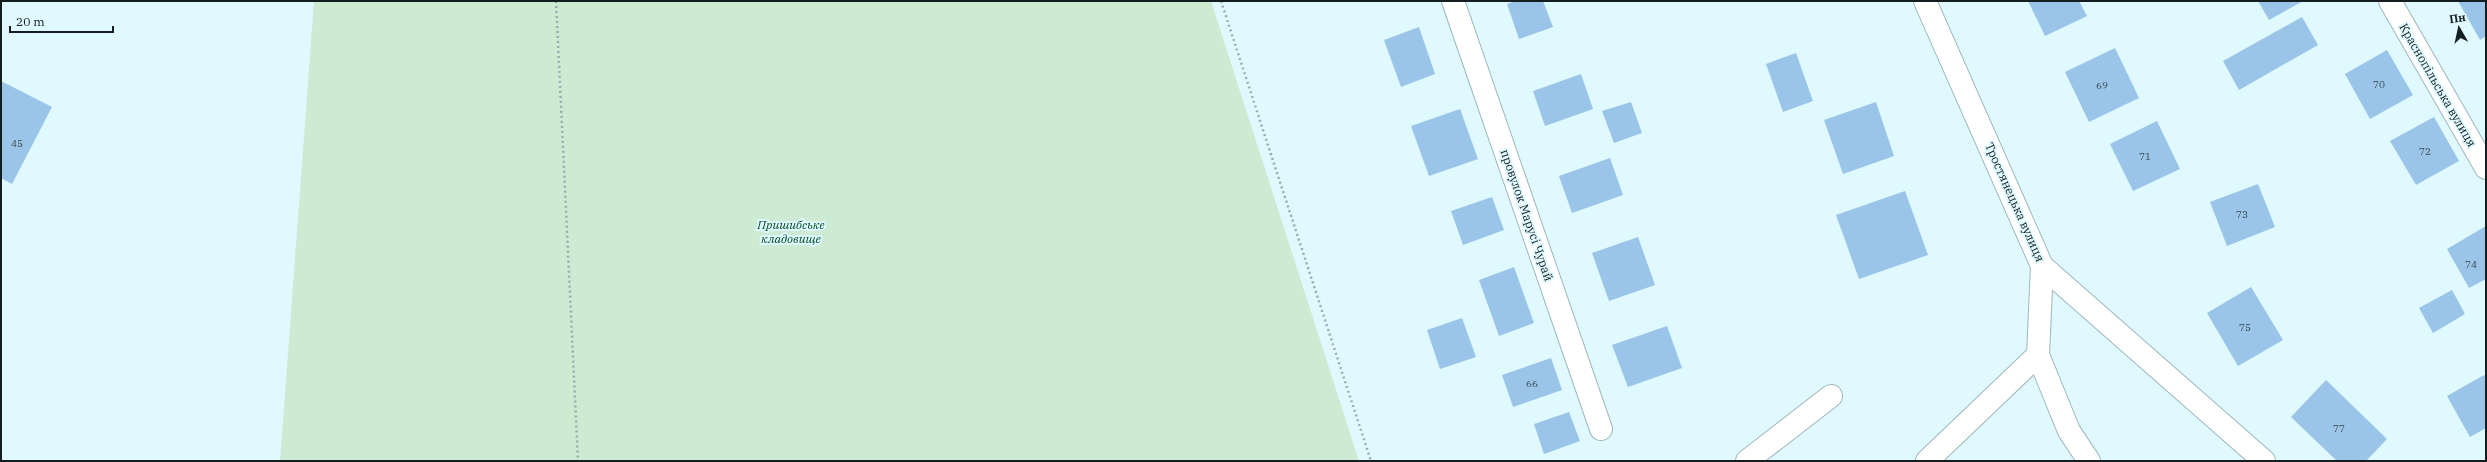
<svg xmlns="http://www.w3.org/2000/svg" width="2487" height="462" viewBox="0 0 2487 462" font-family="'IBM Plex Serif',serif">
	<rect width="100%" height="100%" fill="#dff9ff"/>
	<polygon fill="#cdebd2" points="314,1 1211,1 1359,461 280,461"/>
	<g fill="#9ac5e8">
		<polygon points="1516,1 1543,1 1553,27 1519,39 1507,4"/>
		<polygon points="2028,1 2079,1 2087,16 2045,36"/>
		<polygon points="2258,1 2303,1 2269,20"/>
		<polygon points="2458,1 2486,1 2486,36 2480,40"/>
		<polygon points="2302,17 2318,45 2239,90 2223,61"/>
		<polygon points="1419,27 1435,74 1401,87 1384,40"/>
		<polygon points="2115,48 2139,98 2089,122 2065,72"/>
		<polygon points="2387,50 2413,95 2370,119 2345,74"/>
		<polygon points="1796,53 1813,101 1783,112 1766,64"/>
		<polygon points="1581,74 1593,109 1545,126 1533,91"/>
		<polygon points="1,81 52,107 12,184 1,178"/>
		<polygon points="1631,102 1642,133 1614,143 1602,111"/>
		<polygon points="1876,102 1894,156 1843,174 1824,120"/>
		<polygon points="1460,109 1478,159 1429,176 1411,126"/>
		<polygon points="2434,117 2459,161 2416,185 2390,141"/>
		<polygon points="2157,121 2180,169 2133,191 2110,144"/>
		<polygon points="1610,158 1623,195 1572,213 1559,176"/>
		<polygon points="2258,184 2275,227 2227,246 2210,202"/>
		<polygon points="1905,191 1928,255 1859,279 1836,215"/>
		<polygon points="1492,197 1504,230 1463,245 1451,211"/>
		<polygon points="2486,226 2486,279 2469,288 2447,249"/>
		<polygon points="1638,237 1655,285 1609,301 1592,253"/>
		<polygon points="1514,267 1534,323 1499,336 1479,280"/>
		<polygon points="2251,287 2283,340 2238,366 2207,313"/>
		<polygon points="2452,290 2465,314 2433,333 2419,308"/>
		<polygon points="1462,318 1476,357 1440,369 1427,330"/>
		<polygon points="1667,326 1682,368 1628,387 1612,345"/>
		<polygon points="1551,358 1562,390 1513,407 1502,375"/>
		<polygon points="2484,375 2486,378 2486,428 2470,437 2447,396"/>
		<polygon points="2326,380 2387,439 2366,461 2337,461 2291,417"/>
		<polygon points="1569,412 1580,441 1544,454 1534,424"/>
	</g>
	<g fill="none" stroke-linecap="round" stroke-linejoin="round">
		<defs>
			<g id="minor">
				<polyline points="1453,1 1601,429"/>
				<polyline points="1925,1 2042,266 2264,461"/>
				<polyline points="2390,1 2486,168"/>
				<polyline points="2042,266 2038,355 2069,431 2089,461"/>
				<polyline points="1747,461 1831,396"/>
				<polyline points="1927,461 2038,355"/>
			</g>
		</defs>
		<use href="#minor" stroke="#9eb7bd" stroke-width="24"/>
		<g stroke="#98adb1" stroke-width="2.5" stroke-dasharray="2 3" stroke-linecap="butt">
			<polyline points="556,1 578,461"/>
			<polyline points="1221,1 1371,461"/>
		</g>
		<use href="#minor" stroke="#fff" stroke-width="22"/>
	</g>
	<g text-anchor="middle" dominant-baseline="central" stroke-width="4" stroke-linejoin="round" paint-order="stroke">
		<g font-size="10" fill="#364852">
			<text x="2379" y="84">70</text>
			<text x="2102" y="85">69</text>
			<text x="17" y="143">45</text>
			<text x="2425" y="151">72</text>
			<text x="2145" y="156">71</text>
			<text x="2242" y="214">73</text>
			<text x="2471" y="264">74</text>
			<text x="2245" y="327">75</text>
			<text x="1532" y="383">66</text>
			<text x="2339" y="428">77</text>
		</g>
		<g font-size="12" fill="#141e20" stroke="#dff9ff">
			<text transform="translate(2438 85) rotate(60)">Краснопільська вулиця</text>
			<text transform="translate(2015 202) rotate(66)">Тростянецька вулиця</text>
			<text transform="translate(1527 215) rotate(71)">провулок Марусі Чурай</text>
		</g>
		<g font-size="12" font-style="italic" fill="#034d22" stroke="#dff9ff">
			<text x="791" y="224">Пришибське<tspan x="791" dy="14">кладовище</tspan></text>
		</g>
	</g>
	<rect width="2487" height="462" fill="none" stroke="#141e20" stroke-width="4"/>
	<g transform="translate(2459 28) rotate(351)" stroke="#dff9ff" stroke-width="3" paint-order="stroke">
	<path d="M0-3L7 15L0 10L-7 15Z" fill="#141e20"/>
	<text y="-6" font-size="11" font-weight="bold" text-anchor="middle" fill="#141e20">Пн</text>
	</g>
	<path d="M10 26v6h103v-6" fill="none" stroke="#141e20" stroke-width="2"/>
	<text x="16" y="26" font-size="12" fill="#141e20" stroke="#dff9ff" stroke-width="3" paint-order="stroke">20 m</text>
</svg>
